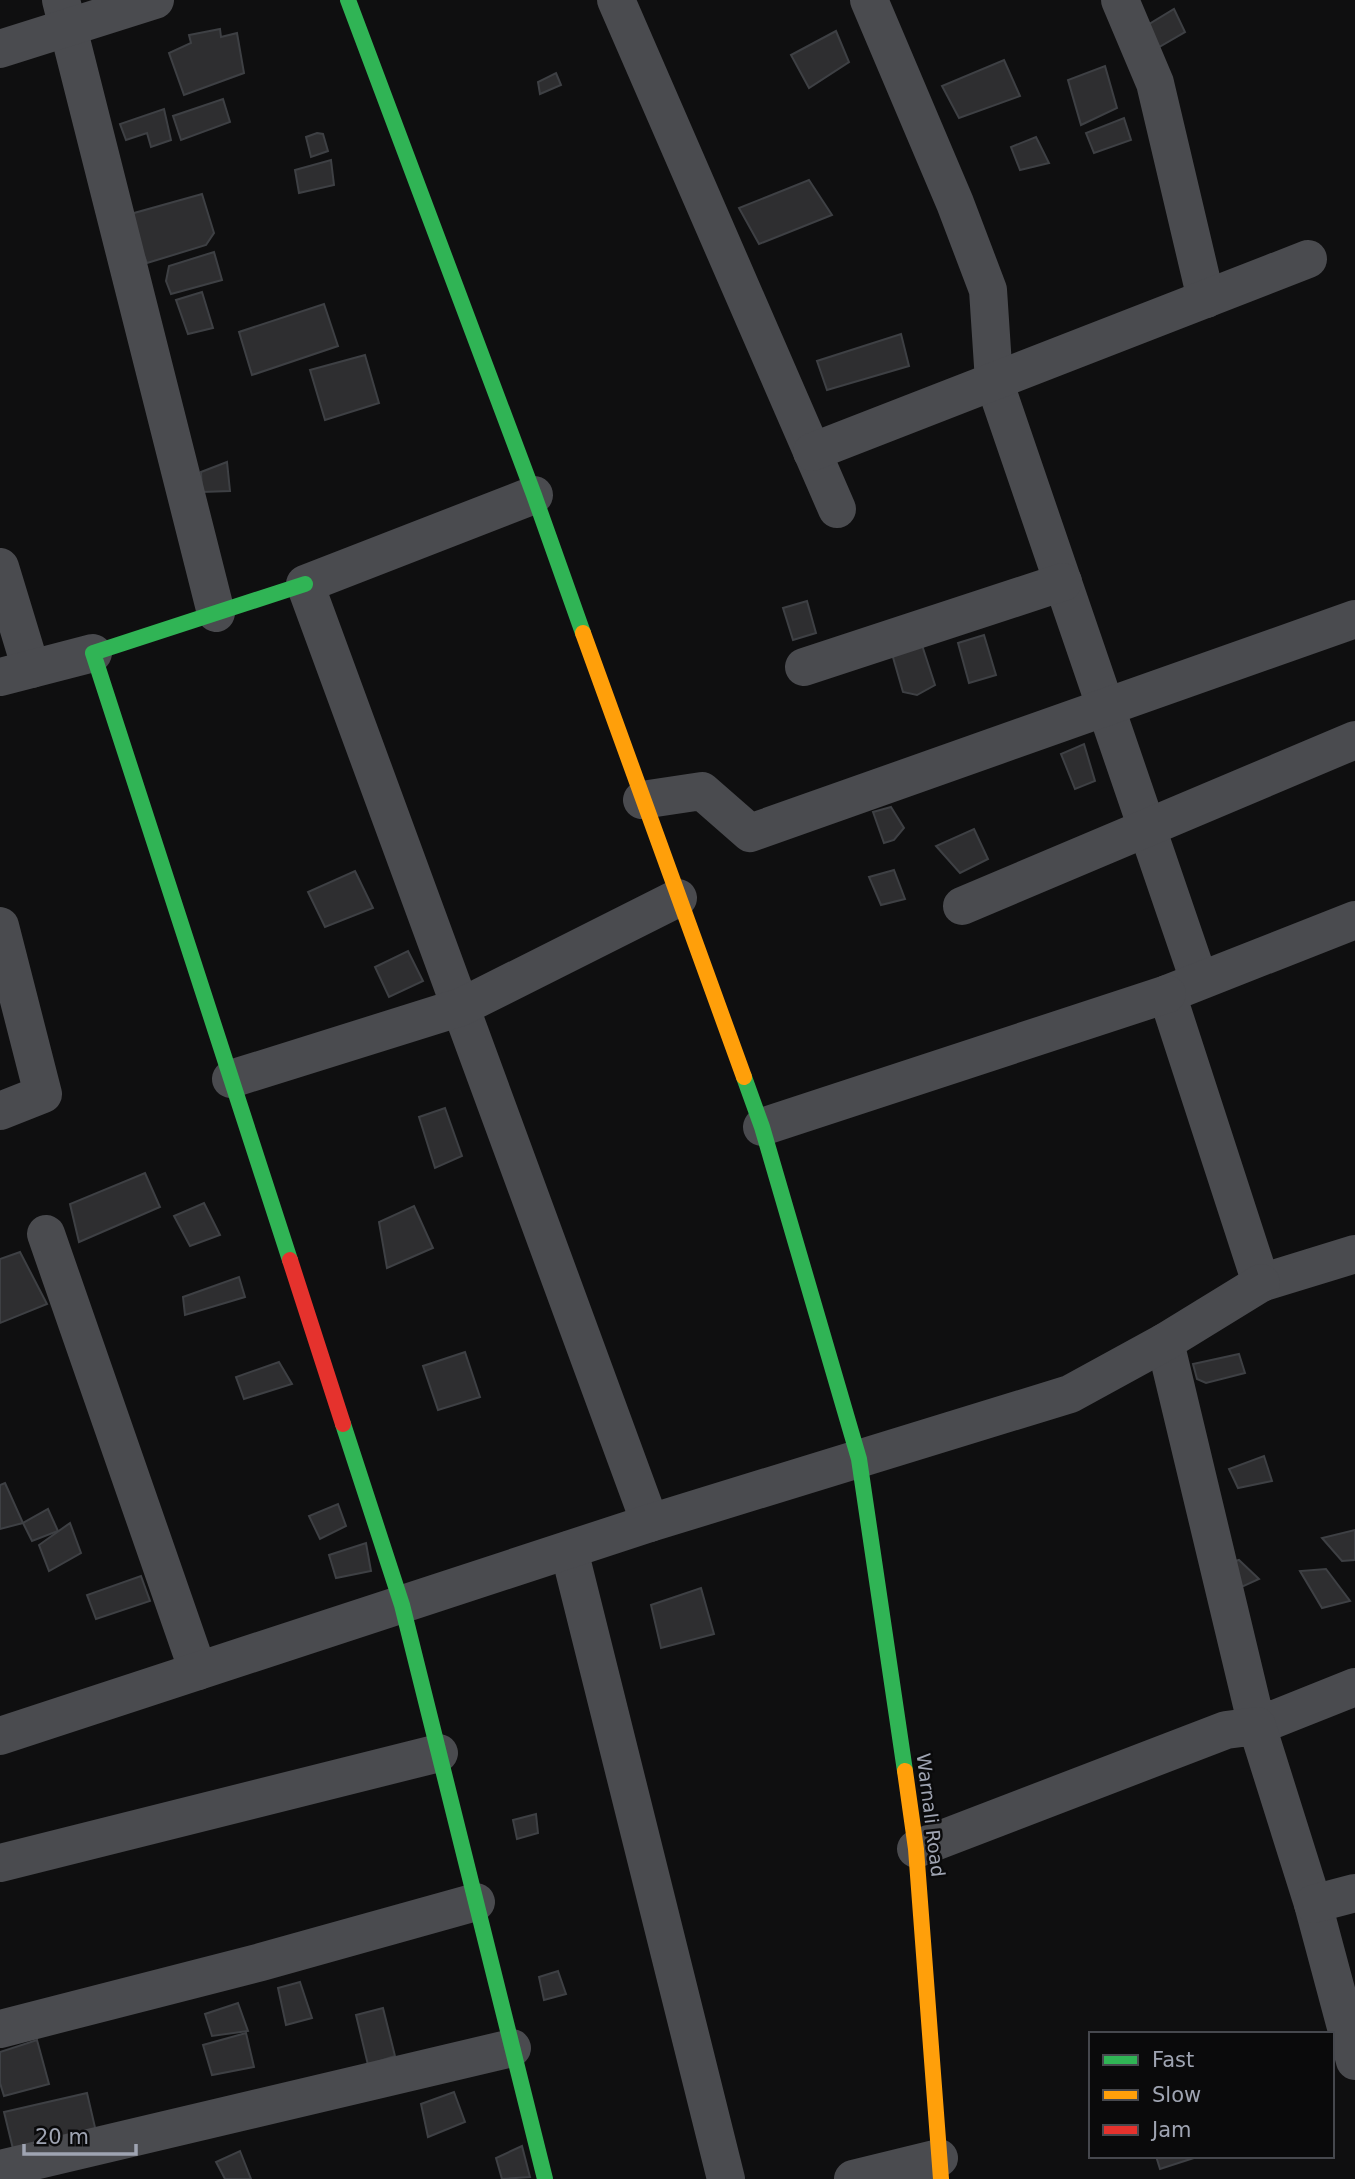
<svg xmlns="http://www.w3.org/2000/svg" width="1355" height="2179" viewBox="0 0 1355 2179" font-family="'DejaVu Sans',sans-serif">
	<rect width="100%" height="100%" fill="#0f0f10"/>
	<g fill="#2e2e30" stroke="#3e4044" stroke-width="2">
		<polygon points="1174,9 1185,32 1154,50 1146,26"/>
		<polygon points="220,29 221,37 237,33 244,73 184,95 169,53 191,43 189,35"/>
		<polygon points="836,31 849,62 809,88 791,55"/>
		<polygon points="1004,60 1020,96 959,118 942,86"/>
		<polygon points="1105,66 1117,108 1081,125 1068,80"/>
		<polygon points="556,73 561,85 540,94 538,82"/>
		<polygon points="223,99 230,122 181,140 173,116"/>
		<polygon points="164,109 171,140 151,147 147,133 126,140 120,124"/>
		<polygon points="1124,118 1131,140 1094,153 1086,133"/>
		<polygon points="317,133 323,134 328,151 311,157 306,137"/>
		<polygon points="1036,137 1049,163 1020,170 1011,147"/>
		<polygon points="331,160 334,185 299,193 295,170"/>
		<polygon points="809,180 832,215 759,244 739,208"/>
		<polygon points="202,194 214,233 206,245 147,263 127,215"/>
		<polygon points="214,252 222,280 171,294 166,281 169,266"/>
		<polygon points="202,292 213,328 188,334 176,300"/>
		<polygon points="324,304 338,346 252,375 239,332"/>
		<polygon points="901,334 909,366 827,390 817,361"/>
		<polygon points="365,355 379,403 325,420 310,370"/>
		<polygon points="227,462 230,491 202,492 201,472"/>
		<polygon points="807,601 816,633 793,640 783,608"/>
		<polygon points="984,635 996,675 969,683 958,643"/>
		<polygon points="920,639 935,685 917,695 903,692 890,647"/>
		<polygon points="1084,744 1095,781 1075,789 1061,754"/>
		<polygon points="891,807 904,828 894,840 884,843 873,812"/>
		<polygon points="974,829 988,859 960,873 936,846"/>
		<polygon points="894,870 905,899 881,905 869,877"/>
		<polygon points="355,871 373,908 325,927 308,892"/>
		<polygon points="408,951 423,981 389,997 375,967"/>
		<polygon points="445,1108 462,1156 435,1168 419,1117"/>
		<polygon points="145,1173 160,1207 79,1242 70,1204"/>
		<polygon points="204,1203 220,1235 190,1246 174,1216"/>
		<polygon points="414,1206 433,1248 387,1268 379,1222"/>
		<polygon points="20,1252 47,1304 0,1323 0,1259"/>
		<polygon points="239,1277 245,1297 185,1315 183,1297"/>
		<polygon points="465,1352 480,1397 438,1410 423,1366"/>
		<polygon points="1239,1354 1245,1373 1206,1383 1197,1379 1193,1364"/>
		<polygon points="279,1362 292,1384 244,1399 236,1377"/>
		<polygon points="1264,1456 1272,1481 1238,1488 1229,1469"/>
		<polygon points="5,1483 23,1523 0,1529 0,1485"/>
		<polygon points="338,1504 346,1526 320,1539 309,1516"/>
		<polygon points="48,1509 58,1531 32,1541 23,1523"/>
		<polygon points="70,1523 81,1553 49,1571 39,1545"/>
		<polygon points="1355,1530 1355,1560 1342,1561 1322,1538"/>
		<polygon points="366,1543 371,1571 336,1578 329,1555"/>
		<polygon points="1239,1560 1259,1579 1235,1590 1226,1564"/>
		<polygon points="1326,1569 1350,1601 1322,1608 1300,1571"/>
		<polygon points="141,1576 150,1601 96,1619 87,1595"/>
		<polygon points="701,1588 714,1634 661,1648 651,1605"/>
		<polygon points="536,1814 538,1833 517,1839 513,1820"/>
		<polygon points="558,1971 566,1994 544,2000 539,1977"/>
		<polygon points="300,1982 312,2018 286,2025 278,1988"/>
		<polygon points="238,2003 248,2031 212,2036 205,2014"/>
		<polygon points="383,2008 395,2056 368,2065 356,2015"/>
		<polygon points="246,2033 254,2067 212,2075 203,2045"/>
		<polygon points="37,2040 49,2084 4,2096 0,2083 0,2052"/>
		<polygon points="454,2092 465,2122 428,2137 421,2104"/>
		<polygon points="87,2093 97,2136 15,2157 4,2112"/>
		<polygon points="522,2146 530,2177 502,2179 496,2158"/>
		<polygon points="240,2151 251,2179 225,2179 216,2162"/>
		<polygon points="1156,2156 1200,2156 1160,2169"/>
	</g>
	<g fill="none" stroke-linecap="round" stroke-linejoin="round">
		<g stroke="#4a4b4f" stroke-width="38">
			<polyline points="61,0 216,613"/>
			<polyline points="616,0 837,509"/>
			<polyline points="869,0 955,203 988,290 994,381 1199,980"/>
			<polyline points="1120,0 1155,83 1206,299"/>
			<polyline points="0,49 155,0"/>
			<polyline points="812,452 1308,259"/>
			<polyline points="534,495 305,584 650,1523"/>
			<polyline points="0,567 31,669"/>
			<polyline points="804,667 1063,582"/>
			<polyline points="0,677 93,653"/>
			<polyline points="642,800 702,791 750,833 1355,619"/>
			<polyline points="962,906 1355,740"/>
			<polyline points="1355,920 1167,994 1261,1283 1355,1254"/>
			<polyline points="0,926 43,1094 0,1111"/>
			<polyline points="231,1079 461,1007 678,898"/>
			<polyline points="762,1127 1167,994"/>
			<polyline points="46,1234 198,1671"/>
			<polyline points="1165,1342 1257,1726 1355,1687"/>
			<polyline points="569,1550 726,2179"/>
			<polyline points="0,1736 650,1523 1070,1394 1165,1342 1261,1283"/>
			<polyline points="916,1849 1226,1730 1257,1726 1313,1904 1355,2061"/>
			<polyline points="0,1863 439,1753"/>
			<polyline points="1313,1904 1355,1893"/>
			<polyline points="0,2029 261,1962 476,1902"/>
			<polyline points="0,2169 512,2048"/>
			<polyline points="853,2179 939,2158"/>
		</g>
		<g stroke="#30b455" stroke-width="16">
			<polyline points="348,0 534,495 583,633"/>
			<polyline points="744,1077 762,1127 859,1459 905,1771"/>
			<polyline points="290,1260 93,653 305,584"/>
			<polyline points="343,1424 402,1605 545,2179"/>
		</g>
		<g stroke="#ff9f0a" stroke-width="16">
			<polyline points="583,633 744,1077"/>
			<polyline points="905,1771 916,1849 941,2179"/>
		</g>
		<polyline stroke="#e5322d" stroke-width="16" points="290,1260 343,1424"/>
	</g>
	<g text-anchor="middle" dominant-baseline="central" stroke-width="5" stroke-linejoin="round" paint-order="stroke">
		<g font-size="19" fill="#9fa4b2" stroke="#0a0a0b">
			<text transform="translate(931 1815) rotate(83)">Warnali Road</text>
		</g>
	</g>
	<rect x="1089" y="2032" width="245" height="126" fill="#0a0a0b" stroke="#46484e" stroke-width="2"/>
	<rect x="1103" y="2055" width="35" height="10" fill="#30b455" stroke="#46484e" stroke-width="2"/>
	<text x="1152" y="2067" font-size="21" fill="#9fa4b2">Fast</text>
	<rect x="1103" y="2090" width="35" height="10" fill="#ff9f0a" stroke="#46484e" stroke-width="2"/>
	<text x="1152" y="2102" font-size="21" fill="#9fa4b2">Slow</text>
	<rect x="1103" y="2125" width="35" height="10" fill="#e5322d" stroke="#46484e" stroke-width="2"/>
	<text x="1152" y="2137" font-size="21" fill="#9fa4b2">Jam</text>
	<path d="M24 2144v10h112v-10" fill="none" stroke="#9fa4b2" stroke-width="3.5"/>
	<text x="35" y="2144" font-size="21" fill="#9fa4b2" stroke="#0a0a0b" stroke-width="5" paint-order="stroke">20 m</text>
</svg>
